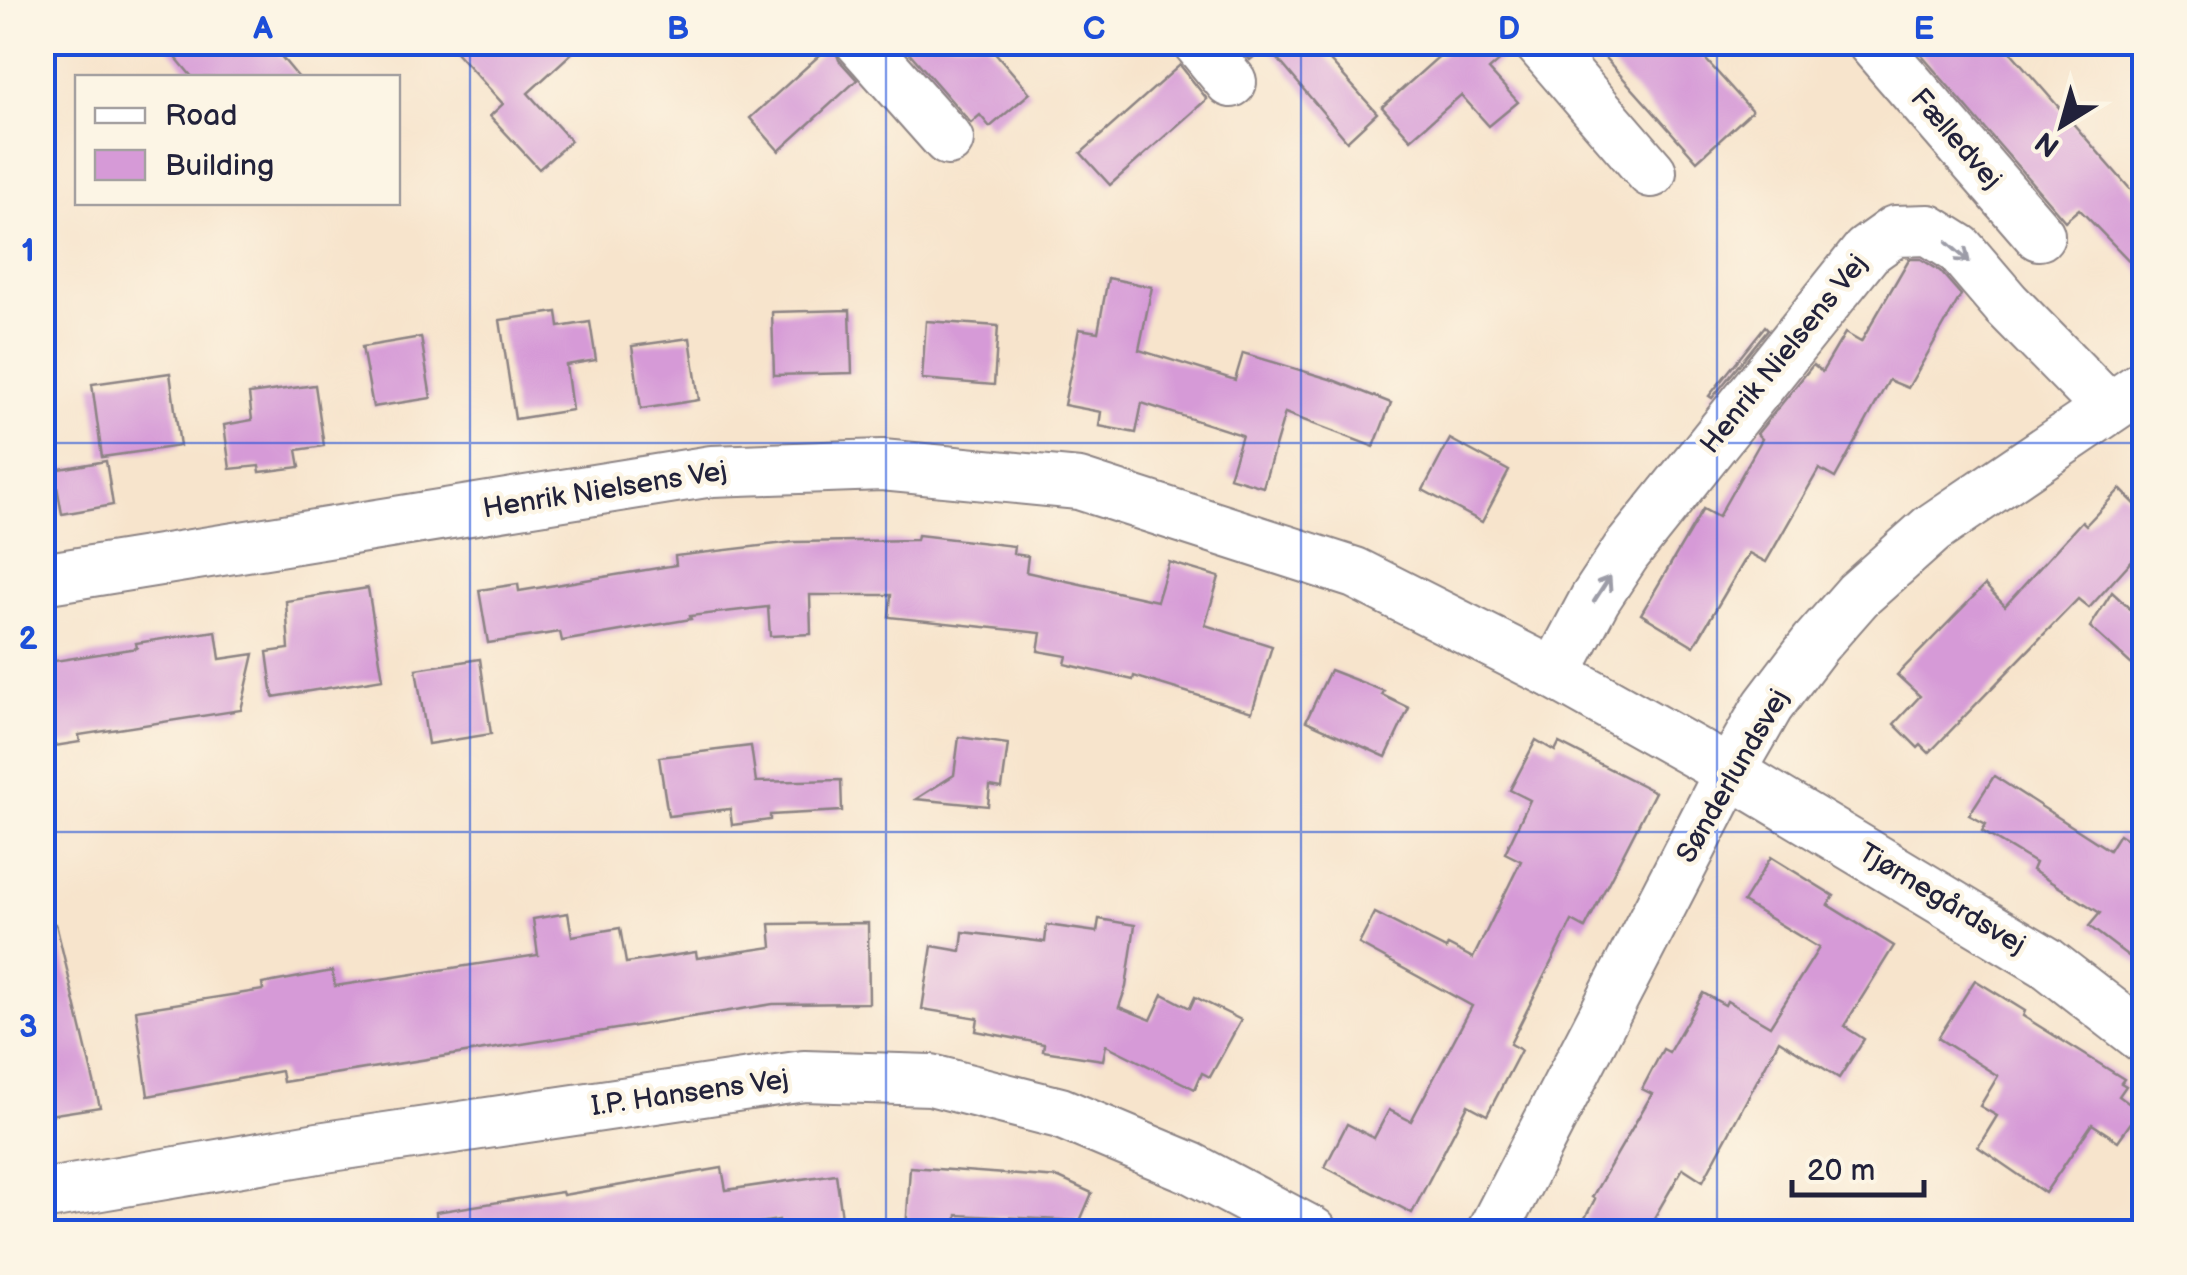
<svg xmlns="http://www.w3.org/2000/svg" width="2187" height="1275" viewBox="0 0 2187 1275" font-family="'Balsamiq Sans',sans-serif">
	<rect width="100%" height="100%" fill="#fcf5e5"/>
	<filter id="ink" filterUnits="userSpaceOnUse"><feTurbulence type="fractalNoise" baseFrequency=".01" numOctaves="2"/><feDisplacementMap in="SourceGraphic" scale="20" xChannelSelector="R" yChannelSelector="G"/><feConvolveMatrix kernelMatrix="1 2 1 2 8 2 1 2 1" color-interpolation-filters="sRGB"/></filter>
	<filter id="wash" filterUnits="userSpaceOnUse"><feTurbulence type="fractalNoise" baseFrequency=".0048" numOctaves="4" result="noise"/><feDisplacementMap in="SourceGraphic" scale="40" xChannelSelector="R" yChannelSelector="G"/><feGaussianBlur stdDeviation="2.25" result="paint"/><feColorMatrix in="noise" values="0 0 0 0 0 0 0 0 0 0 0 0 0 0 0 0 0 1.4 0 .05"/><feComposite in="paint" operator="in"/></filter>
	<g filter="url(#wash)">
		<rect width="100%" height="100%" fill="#f7e4cc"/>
		<g id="blocks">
			<g fill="#d69ad7">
				<polygon points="163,42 269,42 299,78 193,78"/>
				<polygon points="447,42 584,42 528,93 571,141 539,169 490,116 503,104"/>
				<polygon points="900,42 986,42 1030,93 990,127 980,115 971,123"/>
				<polygon points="1236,42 1313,42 1377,113 1347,141 1267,46 1250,60"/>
				<polygon points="1455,42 1511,42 1512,50 1489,70 1518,102 1489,126 1461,95 1411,139 1382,107"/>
				<polygon points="1591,42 1690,42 1752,111 1697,161"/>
				<polygon points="1910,42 2002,42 2144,205 2144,276 2079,209 2065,221"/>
				<polygon points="833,43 839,60 857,80 779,151 750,118"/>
				<polygon points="1180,65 1207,99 1110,185 1081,153"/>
				<polygon points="1909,259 1921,259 1940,271 1961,295 1908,388 1889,380 1835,478 1819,469 1766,562 1749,553 1694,646 1641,614 1703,509 1718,517 1762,439 1757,434 1813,365 1822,372 1845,333 1861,342"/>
				<polygon points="1108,278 1152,287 1139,350 1235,380 1243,353 1333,380 1391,403 1374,447 1285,413 1263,487 1229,477 1242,435 1142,403 1136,433 1099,426 1101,412 1064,405 1079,329 1098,332"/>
				<polygon points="850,310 852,373 774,375 772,312"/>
				<polygon points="557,312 559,327 590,322 596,360 566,365 572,410 515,419 500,320"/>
				<polygon points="926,321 998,326 994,385 922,379"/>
				<polygon points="1765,326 1768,329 1712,398 1709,396"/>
				<polygon points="421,337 431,398 373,407 362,347"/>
				<polygon points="690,338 699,400 641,409 632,346"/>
				<polygon points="170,373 180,446 102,457 92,384"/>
				<polygon points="315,385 324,446 297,450 300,467 260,472 259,466 230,469 224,425 252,420 249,394"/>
				<polygon points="1450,439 1509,471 1482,522 1423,490"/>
				<polygon points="106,461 113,505 62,514 54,470"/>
				<polygon points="2120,489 2144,513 2144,547 2089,608 2078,599 1929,753 1921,745 1918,748 1894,724 1920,696 1897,675 1985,585 2005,606 2082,521 2086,525"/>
				<polygon points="918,535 1014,546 1013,554 1028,556 1026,572 1157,601 1169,562 1219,577 1205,625 1272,646 1252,712 1134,676 1133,680 1065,664 1067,656 1038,651 1041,633 889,617 891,595 810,595 811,634 770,636 768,607 690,616 691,619 562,641 560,632 488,643 479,590 518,584 519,591 676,565 675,556 794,542 917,540"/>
				<polygon points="368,588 383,679 273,697 267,652 289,649 286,601"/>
				<polygon points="2112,592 2144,622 2144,676 2090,627"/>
				<polygon points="216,631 220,659 254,654 241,710 79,735 80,742 42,748 42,663 137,648 136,643"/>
				<polygon points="480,659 491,734 428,744 416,669"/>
				<polygon points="1330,670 1384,691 1382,695 1409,708 1386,757 1306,721"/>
				<polygon points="959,737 1008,744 1002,788 990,786 988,806 916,799 954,775"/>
				<polygon points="1536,740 1555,751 1559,743 1655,792 1585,928 1572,921 1510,1044 1521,1050 1487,1115 1468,1105 1412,1213 1325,1167 1347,1124 1374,1138 1389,1110 1411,1121 1472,1006 1359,944 1375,913 1446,949 1448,945 1473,958 1521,861 1505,853 1530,800 1510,790"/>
				<polygon points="751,746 756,782 841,780 842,811 770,815 770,820 732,825 730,809 668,816 659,757"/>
				<polygon points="1994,776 2109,850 2119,834 2144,851 2144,968 2089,926 2100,913 2032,870 2035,863 1982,831 1986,824 1969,815"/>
				<polygon points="1771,857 1834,896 1828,905 1894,946 1844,1026 1864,1039 1839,1078 1779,1040 1703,1181 1683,1168 1646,1232 1606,1232 1584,1220 1595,1199 1592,1197 1652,1094 1642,1089 1663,1049 1669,1052 1703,993 1725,1005 1727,1001 1770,1026 1819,948 1743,902"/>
				<polygon points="568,913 572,936 620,928 626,963 696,952 697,958 772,947 770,924 868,923 869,1003 773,1004 283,1082 281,1071 148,1096 136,1010 263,990 262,984 332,971 335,986 538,955 533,919"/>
				<polygon points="1099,919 1135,925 1126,987 1119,1007 1151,1020 1163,994 1190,1008 1195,997 1241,1020 1210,1077 1202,1073 1195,1089 1106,1045 1103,1060 1043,1051 1044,1044 976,1031 978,1018 922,1009 932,946 961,951 963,932 1045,942 1047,925 1097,932"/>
				<polygon points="56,924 100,1107 42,1116 42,926"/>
				<polygon points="1975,980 2025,1011 2023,1016 2124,1079 2121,1083 2126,1086 2119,1096 2139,1111 2118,1141 2092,1124 2045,1193 1978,1147 1997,1116 1980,1106 1998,1076 1938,1038"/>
				<polygon points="910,1167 1059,1178 1092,1193 1080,1221 957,1215 956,1232 906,1232"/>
				<polygon points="722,1168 726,1190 836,1174 844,1232 781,1232 779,1220 701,1232 437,1232 436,1212 562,1192 563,1195"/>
			</g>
		</g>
	</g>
	<g filter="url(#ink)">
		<use href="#blocks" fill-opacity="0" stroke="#8c8384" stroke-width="2.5"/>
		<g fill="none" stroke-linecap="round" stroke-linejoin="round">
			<defs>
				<g id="street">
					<polyline points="861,42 948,140"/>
					<polyline points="1198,42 1231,82"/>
					<polyline points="1539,42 1651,172"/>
					<polyline points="1872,42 2039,235"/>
					<polyline points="42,579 712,471 882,465 1079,484 1355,573 1555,674 1730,772 2046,962 2144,1038"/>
					<polyline points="1555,674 1595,599 1626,552 1867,251 1895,231 1929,230 1959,249 2006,304 2108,408"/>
					<polyline points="42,1195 318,1148 804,1076 931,1080 1060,1113 1191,1168 1312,1232"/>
					<polyline points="1492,1232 1730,772 1768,706 1815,644 1858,595 1932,529 2144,385"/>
				</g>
			</defs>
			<use href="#street" stroke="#8c8384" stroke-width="54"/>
			<use href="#street" stroke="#fff" stroke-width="50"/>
		</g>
		<defs><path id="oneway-shaft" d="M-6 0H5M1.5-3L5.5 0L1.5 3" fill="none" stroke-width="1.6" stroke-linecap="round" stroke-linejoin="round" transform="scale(2.5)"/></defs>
		<g stroke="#9c9ca7">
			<use href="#oneway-shaft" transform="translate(1958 252) rotate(41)"/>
			<use href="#oneway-shaft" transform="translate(1602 589) rotate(-57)"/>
		</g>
	</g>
	<path fill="none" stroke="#1d4ed8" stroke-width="2.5" stroke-opacity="0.55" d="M470,42V1232M886,42V1232M1301,42V1232M1717,42V1232M42,443H2144M42,832H2144"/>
	<g text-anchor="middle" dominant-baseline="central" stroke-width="9" stroke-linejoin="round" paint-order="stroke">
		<g font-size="28" fill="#22223b" stroke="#fcf5e5">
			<text transform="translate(1956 139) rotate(49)">Fælledvej</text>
			<text transform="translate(1784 354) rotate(-51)">Henrik Nielsens Vej</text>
			<text transform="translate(605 490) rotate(-9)">Henrik Nielsens Vej</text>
			<text transform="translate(1733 776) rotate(-60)">Sønderlundsvej</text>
			<text transform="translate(1942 899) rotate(31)">Tjørnegårdsvej</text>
			<text transform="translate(690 1093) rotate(-8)">I.P. Hansens Vej</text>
		</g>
	</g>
	<rect width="2187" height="1275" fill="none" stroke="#fcf5e5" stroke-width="110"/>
	<rect x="75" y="75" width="325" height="130" fill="#fcf5e5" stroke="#a5a1a1" stroke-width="2.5"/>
	<rect x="95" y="108" width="50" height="15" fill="#ffffff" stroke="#a5a1a1" stroke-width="2.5"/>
	<text x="165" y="125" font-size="30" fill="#22223b">Road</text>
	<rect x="95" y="150" width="50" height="30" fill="#d69ad7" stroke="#a5a1a1" stroke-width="2.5"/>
	<text x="165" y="175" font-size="30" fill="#22223b">Building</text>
	<g transform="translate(2062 125) rotate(217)" stroke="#fcf5e5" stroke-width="8" paint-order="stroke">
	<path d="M0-8L18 38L0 25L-18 38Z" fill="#22223b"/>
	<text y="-15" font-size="28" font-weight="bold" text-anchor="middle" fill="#22223b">N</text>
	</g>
	<path d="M1792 1180v15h132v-15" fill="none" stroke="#22223b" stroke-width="5"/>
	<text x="1807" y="1180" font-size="30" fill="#22223b" stroke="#fcf5e5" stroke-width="8" paint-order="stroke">20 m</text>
	<rect x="55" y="55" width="2077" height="1165" fill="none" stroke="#1d4ed8" stroke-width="4"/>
	<g font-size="32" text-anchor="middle" font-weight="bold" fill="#1d4ed8">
		<text x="263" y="39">A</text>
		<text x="678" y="39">B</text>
		<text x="1094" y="39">C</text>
		<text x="1509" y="39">D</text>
		<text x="1924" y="39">E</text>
		<text x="28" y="261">1</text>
		<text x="28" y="649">2</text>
		<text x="28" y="1037">3</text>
	</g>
</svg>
